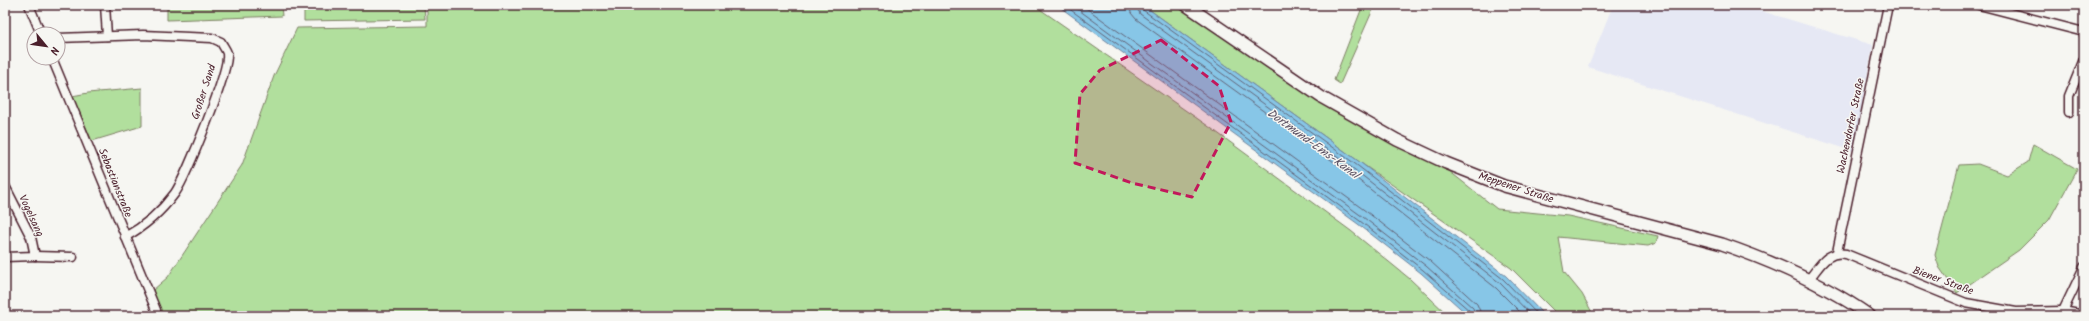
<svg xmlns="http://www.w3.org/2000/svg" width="2089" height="321" viewBox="0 0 2089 321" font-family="Kalam,sans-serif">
	<rect width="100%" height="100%" fill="#f6f6f2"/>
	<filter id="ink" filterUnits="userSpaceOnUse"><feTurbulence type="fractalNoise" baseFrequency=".025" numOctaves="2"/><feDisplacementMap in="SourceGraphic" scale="8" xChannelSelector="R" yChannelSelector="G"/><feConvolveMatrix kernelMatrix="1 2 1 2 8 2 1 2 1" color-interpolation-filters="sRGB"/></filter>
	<g filter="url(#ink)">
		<polygon fill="#e6e8f4" points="1613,5 1742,5 1873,45 1853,151 1588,67"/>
		<g fill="#b1df9d" stroke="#7e7f64">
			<polygon points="167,5 281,5 282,16 167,20"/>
			<polygon points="304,5 424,5 425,19 304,21"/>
			<polygon points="427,5 1034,5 1208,126 1351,231 1410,279 1449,316 161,316 153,290 168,277 242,165 274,76 297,28 427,26"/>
			<polygon points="1143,5 1178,5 1278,73 1444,167 1497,209 1568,216 1658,236 1656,243 1648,246 1558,237 1564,272 1582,294 1594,316 1559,316 1511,268 1361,163"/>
			<polygon points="1363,5 1375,5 1340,84 1334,80"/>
			<polygon points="142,88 142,126 92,141 72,96 88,93"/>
			<polygon points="2033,144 2077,169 2049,220 2019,250 1957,293 1939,267 1935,255 1959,165 1978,164 2007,175 2028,162"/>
		</g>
		<polygon fill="#87c6e7" stroke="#6f839c" points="1057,5 1143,5 1361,163 1506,276 1545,316 1469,316 1421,273 1358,224"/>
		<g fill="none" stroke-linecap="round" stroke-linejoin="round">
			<g stroke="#626276" stroke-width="1">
				<polyline points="1064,5 1360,221 1423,270 1470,311 1471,316"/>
				<polyline points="1072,5 1363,217 1426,266 1473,308 1476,316"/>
				<polyline points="1082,5 1367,212 1430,261 1477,304 1482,316"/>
				<polyline points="1130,5 1131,13 1136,19 1352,175 1496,288 1524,316"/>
				<polyline points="1136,5 1140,14 1355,170 1500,283 1532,316"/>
				<polyline points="1141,5 1143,10 1358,166 1503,279 1539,316"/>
			</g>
			<defs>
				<g id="street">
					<polyline points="29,5 41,34"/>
					<polyline points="105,5 107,36"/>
					<polyline points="1979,5 2084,32"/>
					<path d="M58,38L143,35L212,38L221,42C223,46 226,50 227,53C230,70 186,177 175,193C161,212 145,226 125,237"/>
					<polyline points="52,58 156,310 156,316"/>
					<polyline points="2069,112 2069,96 2084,59"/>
					<polyline points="5,186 31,237 35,256 5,257"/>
					<polyline points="1837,252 1888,5"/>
					<polyline points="35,256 73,257"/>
					<path d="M1809,279C1820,266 1827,250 1846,254L1966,303L2016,312L2063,311L2084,315"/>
					<polyline points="2063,311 2084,267"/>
				</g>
				<path id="secondary" d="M1186,5L1321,97L1397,140L1446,163L1504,186L1722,244C1774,262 1825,284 1870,316"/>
			</defs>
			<use href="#street" stroke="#4a1f2b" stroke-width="11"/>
			<use href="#secondary" stroke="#4a1f2b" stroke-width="14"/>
			<use href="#street" stroke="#f6f6f2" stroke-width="8"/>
			<use href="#secondary" stroke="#f6f6f2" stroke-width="11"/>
		</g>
	</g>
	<path fill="#c2185b" fill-opacity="0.2" stroke="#c2185b" stroke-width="3" stroke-dasharray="8 5" stroke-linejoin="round" d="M1161,40L1219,86L1231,122L1192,197L1132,183L1075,163L1080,94L1100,70Z"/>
	<g text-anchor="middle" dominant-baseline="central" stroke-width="3" stroke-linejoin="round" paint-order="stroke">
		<g font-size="11" fill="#4a1f2b" stroke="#f6f6f2">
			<text transform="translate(204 92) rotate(-72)">Großer Sand</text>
			<text transform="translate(1851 126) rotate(-78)">Wachendorfer Straße</text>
			<text transform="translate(115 183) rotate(68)">Sebastianstraße</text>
			<text transform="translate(1516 188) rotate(18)">Meppener Straße</text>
			<text transform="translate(31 216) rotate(65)">Vogelsang</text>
			<text transform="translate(1943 281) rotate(20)">Biener Straße</text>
		</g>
		<g font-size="12" font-style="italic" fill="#5c5163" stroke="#f6f6f2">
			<text transform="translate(1313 144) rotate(36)">Dortmund-Ems-Kanal</text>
		</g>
	</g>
	<rect width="2089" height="321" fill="none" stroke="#f6f6f2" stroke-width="20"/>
	<rect x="10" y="10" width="2069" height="301" fill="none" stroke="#4a1f2b" stroke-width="1.5" filter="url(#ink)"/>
	<g transform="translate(46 46) rotate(119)"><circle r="19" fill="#f6f6f2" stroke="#b1a0a2"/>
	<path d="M0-3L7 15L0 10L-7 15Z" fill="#4a1f2b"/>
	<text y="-6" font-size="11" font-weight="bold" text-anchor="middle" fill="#4a1f2b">N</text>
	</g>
</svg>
